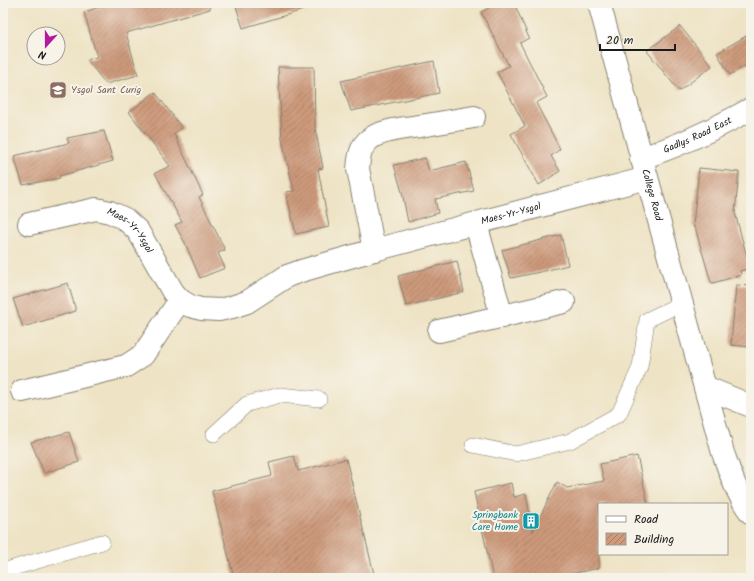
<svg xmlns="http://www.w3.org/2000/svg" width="754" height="581" viewBox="0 0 754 581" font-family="Kalam,sans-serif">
	<defs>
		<pattern id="building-hatch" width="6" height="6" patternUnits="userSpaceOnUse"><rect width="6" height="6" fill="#cd9a7b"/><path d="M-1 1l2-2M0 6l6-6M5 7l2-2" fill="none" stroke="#a67d64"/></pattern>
	</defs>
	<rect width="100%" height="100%" fill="#f7f3e8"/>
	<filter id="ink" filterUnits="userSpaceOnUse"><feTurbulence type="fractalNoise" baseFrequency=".025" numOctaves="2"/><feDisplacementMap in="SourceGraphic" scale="8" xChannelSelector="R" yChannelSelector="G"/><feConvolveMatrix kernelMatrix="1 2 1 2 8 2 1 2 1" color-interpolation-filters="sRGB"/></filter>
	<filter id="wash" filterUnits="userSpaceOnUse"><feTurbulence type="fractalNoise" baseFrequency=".012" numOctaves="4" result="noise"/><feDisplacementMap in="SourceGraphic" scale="16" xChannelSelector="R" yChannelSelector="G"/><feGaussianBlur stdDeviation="0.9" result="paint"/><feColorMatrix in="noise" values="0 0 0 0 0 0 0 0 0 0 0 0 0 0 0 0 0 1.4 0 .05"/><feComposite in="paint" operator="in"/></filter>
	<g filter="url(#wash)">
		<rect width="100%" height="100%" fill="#eee3c5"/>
		<g id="blocks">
			<g fill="url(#building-hatch)">
				<polygon points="113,3 209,3 210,9 126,33 138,75 106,84 87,60 97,57 84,12"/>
				<polygon points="235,3 309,3 310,8 243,28"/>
				<polygon points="499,3 514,3 529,38 520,43 547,97 536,103 560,149 551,156 560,171 539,185 511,134 525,126 497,72 509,66 481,12"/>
				<polygon points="680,26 712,66 679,91 647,51"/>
				<polygon points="751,33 751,62 730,75 717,53"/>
				<polygon points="434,61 439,93 351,111 341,81"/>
				<polygon points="278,67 314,67 315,128 323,168 318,169 329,227 296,234 286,192 294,191 282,139"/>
				<polygon points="155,92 182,128 174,134 203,195 199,197 225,250 218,253 225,268 200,278 185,243 175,225 182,222 155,173 170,166 129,112"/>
				<polygon points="104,131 113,161 59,176 60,178 23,185 14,156 69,143 67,138"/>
				<polygon points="425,158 429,171 466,162 474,191 435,199 438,213 408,222 402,192 394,165"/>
				<polygon points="699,168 739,172 735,213 750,268 740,271 741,275 713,283 711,282 696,231 693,225"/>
				<polygon points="561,235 568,265 540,272 511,278 502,250"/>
				<polygon points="457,261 464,292 406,306 398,276"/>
				<polygon points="68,283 76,311 23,327 13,299"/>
				<polygon points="736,285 751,286 751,347 731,345"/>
				<polygon points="69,432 79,462 44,473 31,442"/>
				<polygon points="294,456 298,471 346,459 375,578 234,578 212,491 272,476 269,462"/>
				<polygon points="637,456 648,504 599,504 599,568 551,578 493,578 474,492 511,483 514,497 526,494 533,531 557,482 567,488 604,481 600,464"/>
			</g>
		</g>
	</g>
	<g filter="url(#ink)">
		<use href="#blocks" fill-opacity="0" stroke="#858070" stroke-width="1"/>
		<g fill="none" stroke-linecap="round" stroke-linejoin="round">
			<defs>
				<g id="service">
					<polyline points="214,434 247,404 280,395 319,399"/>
					<polyline points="473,445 516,454 570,441 619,414 640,367 647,320 682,303"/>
					<polyline points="3,571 102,542"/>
				</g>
				<g id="minor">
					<path id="s1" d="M599,3L723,453C731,475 737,495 751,513"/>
					<path id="s2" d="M641,158C680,146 716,128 751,109"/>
					<path id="s3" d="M29,224L96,209L110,212L125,219L138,231L173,292L180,300"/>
					<polyline points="476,224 502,317"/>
					<path d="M374,250L358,169C359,158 360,146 370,139C381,130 406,128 420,126C438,123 456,120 474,117"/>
					<polyline points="439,331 564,302"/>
					<polyline points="705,387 751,406"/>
					<path id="s4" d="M22,391L126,366L143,355L180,300L190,306L201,309L219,310L232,307L247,302L287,276L301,271L374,250L647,178"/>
				</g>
			</defs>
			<use href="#service" stroke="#858070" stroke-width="16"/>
			<use href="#minor" stroke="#858070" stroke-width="24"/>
			<use href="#service" stroke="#fff" stroke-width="15"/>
			<use href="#minor" stroke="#fff" stroke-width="22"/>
		</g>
	</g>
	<defs>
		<symbol id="school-square" viewBox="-11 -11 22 22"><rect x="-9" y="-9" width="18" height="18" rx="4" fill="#8d6e63" stroke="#f7f3e8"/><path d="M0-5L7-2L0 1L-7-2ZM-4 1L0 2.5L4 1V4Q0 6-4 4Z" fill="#fff"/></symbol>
		<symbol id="building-square" viewBox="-11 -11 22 22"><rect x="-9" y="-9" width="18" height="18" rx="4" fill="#0f9aa8" stroke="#f7f3e8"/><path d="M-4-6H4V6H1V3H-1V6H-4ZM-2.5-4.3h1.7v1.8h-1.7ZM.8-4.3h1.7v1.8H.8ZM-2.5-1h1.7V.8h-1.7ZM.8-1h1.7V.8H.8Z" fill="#fff"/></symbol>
	</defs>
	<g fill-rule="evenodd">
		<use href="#school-square" x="48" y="80" width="20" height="20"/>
		<use href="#building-square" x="521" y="511" width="20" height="20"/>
	</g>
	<g text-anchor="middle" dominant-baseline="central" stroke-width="4" stroke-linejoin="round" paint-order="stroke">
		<g font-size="10" fill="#785e54" stroke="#f7f3e8" text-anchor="start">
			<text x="71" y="90">Ysgol Sant Curig</text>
		</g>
		<g font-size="10" fill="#1c1c1c" stroke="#f7f3e8">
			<text stroke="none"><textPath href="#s2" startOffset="61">Gadlys Road East</textPath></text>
			<text stroke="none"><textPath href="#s1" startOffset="199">College Road</textPath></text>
			<text stroke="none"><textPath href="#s4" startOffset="544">Maes-Yr-Ysgol</textPath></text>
			<text stroke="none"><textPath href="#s3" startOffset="111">Maes-Yr-Ysgol</textPath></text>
		</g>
		<g font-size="10" fill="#0d838f" stroke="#f7f3e8" text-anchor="end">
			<text x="518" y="515">Springbank<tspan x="518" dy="12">Care Home</tspan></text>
		</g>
	</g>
	<rect width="754" height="581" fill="none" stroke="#f7f3e8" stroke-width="16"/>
	<rect x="598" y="503" width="130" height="52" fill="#f7f3e8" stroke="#9f9d96"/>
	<rect x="606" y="516" width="20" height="6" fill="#ffffff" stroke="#9f9d96"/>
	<text x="634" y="523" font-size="12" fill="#1c1c1c">Road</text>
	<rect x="606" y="533" width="20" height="12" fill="url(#building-hatch)" stroke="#9f9d96"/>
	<text x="634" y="543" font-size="12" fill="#1c1c1c">Building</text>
	<g transform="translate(46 46) rotate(201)"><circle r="19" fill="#f7f3e8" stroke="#9f9d96"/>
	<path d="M0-3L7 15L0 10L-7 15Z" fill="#b5179e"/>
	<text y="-6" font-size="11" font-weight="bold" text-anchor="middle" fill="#1c1c1c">N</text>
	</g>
	<path d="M600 44v6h75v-6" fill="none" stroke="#1c1c1c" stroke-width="2"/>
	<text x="606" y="44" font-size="12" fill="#1c1c1c" stroke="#f7f3e8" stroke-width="3" paint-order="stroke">20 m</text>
</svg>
